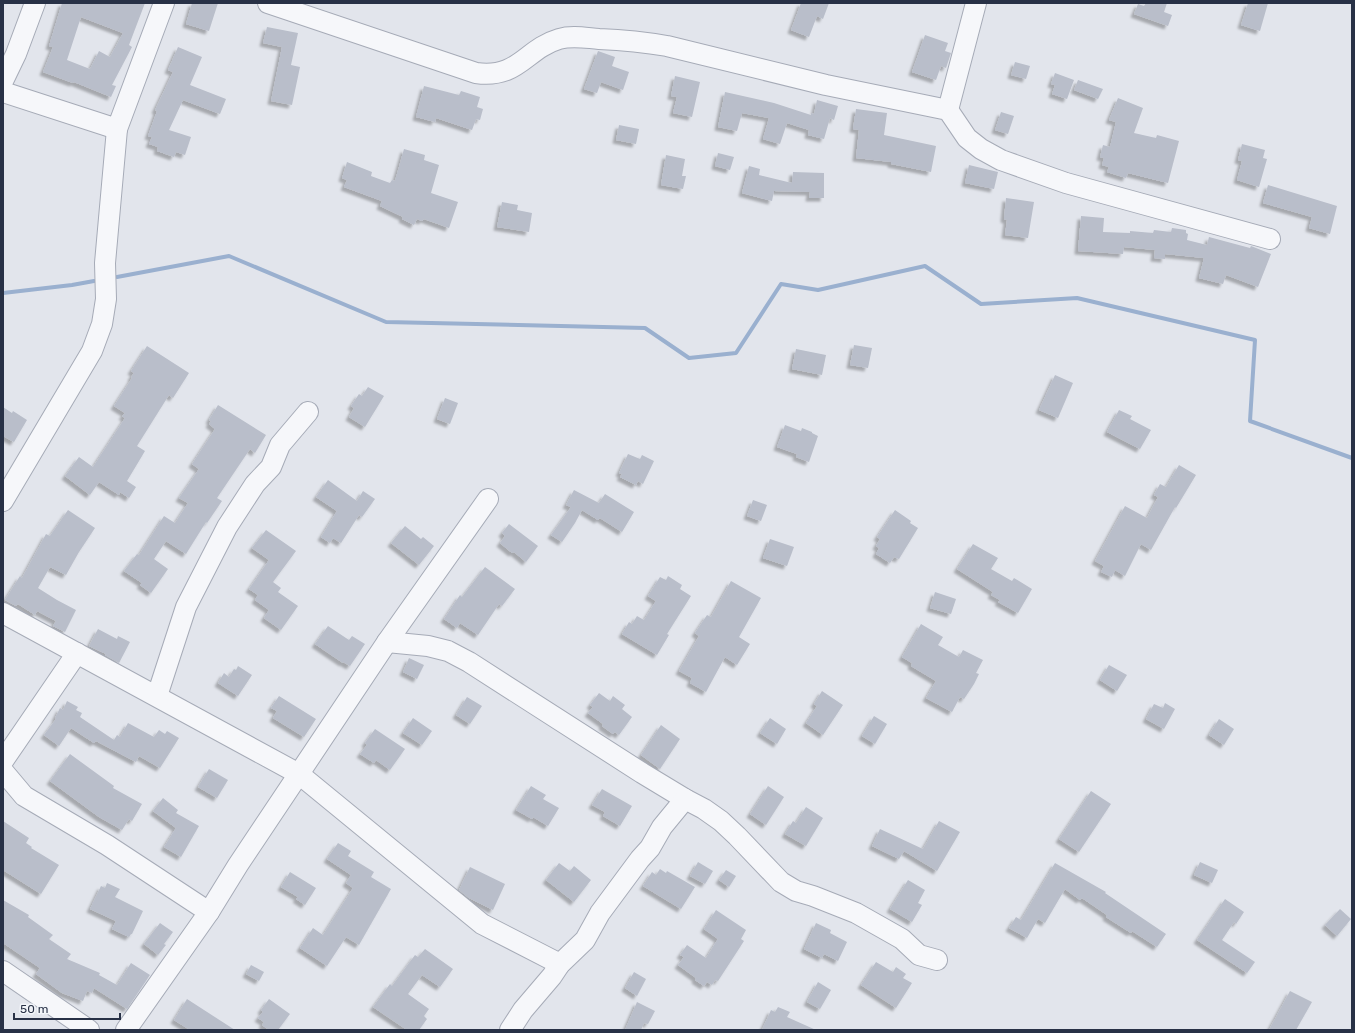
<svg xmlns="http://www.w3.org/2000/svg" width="1355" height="1033" viewBox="0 0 1355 1033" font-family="Rubik,sans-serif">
	<defs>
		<filter id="shadow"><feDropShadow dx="-3.5" dy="3.5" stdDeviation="1" flood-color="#0004"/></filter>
	</defs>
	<rect width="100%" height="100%" fill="#e2e5ec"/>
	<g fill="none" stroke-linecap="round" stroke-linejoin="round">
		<g stroke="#9ab0cf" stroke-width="4">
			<polyline points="117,277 229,256 386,322 645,328 689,358 736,353 781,284 818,290 925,266 981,304 1077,298 1255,340 1250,421 1352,458"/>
			<polyline points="3,293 72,285 94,281"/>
		</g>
	</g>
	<g fill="#b9beca" fill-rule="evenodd" filter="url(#shadow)">
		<path d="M62,3H145L129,45L132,47L112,85L116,86L111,97L74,82L73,83L43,72L53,47L49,46ZM81,17L123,33L110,57L99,51L90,69L67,60Z"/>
		<polygon points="192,3 218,3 209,31 186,24"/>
		<polygon points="801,3 829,3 823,19 817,16 809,37 791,30"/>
		<polygon points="1146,3 1167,3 1164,12 1172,15 1168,26 1134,14 1138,4 1144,6"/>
		<polygon points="1248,3 1268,3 1260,31 1241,25"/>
		<polygon points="267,27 298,33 291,65 300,67 292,105 271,101 282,47 263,43"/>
		<polygon points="925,35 948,43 945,51 951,53 946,68 941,66 936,80 912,72"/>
		<polygon points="178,47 202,57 190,85 226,99 220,114 183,100 169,130 191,137 185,155 176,152 174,157 157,151 158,147 149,144 152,137 148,136 157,111 155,110 173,72 168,70"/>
		<polygon points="598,51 615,57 612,66 629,72 623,90 601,82 597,93 584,89"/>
		<polygon points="1015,62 1030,66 1026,79 1011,75"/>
		<polygon points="1055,73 1074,80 1067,99 1052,94 1055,85 1051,84"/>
		<polygon points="675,76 700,82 692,117 673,113 677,97 671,96"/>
		<polygon points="1078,80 1103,89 1098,99 1074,90"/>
		<polygon points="424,86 459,95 461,91 480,97 477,107 483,109 480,120 476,119 472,130 436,118 435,122 416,117"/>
		<polygon points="725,92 774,103 811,115 811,113 814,114 817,100 838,106 834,120 830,118 824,139 808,135 809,130 787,123 780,144 763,139 769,118 742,113 737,131 718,127"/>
		<polygon points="1118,98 1143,108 1134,133 1156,138 1157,135 1179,141 1168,183 1128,173 1126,178 1107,172 1109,167 1102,165 1104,158 1100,157 1103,145 1110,147 1116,122 1109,120"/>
		<polygon points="856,109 887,113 884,135 936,146 931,172 891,164 891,162 856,158 859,130 853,129"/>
		<polygon points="1001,112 1014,116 1008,134 995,130"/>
		<polygon points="619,125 639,129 636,144 616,140"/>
		<polygon points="1242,144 1265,150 1263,158 1267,159 1259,187 1237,180 1242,161 1238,160"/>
		<polygon points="404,149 425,155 424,160 439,165 431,193 458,202 449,228 424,219 422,221 417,219 414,225 402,219 403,217 380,206 382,201 344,187 347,180 342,178 347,162 372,172 371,176 390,183 392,180 395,181"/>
		<polygon points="718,153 734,157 730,170 715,166"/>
		<polygon points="666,155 685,159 682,176 686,176 683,189 661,185"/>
		<polygon points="969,165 998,172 994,189 965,183"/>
		<polygon points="749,166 760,169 759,175 792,183 793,172 824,173 824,198 809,198 810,192 774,191 772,201 742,193"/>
		<polygon points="1268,185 1337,206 1330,234 1309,228 1312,217 1263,203"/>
		<polygon points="1006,198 1034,202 1028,238 1005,235 1007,220 1004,219"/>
		<polygon points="502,202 518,205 517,210 532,213 529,232 497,227"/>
		<polygon points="1081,216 1104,218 1103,232 1130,233 1130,231 1153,233 1154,230 1171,232 1172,228 1186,230 1186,233 1188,234 1187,240 1207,245 1209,237 1250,248 1251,246 1271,254 1258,287 1226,275 1223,284 1199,278 1204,258 1165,254 1165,259 1154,258 1155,250 1124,247 1123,254 1078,251"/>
		<polygon points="854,345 872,348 868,368 850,365"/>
		<polygon points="147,346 189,373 173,398 169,395 137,446 145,451 127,481 136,487 129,498 120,492 119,495 99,482 90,495 65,476 79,457 93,467 125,418 122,416 125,413 114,406 132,378 131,377 134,373 131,371"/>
		<polygon points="796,349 826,355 822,375 792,369"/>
		<polygon points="1055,375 1073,383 1058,418 1039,410"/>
		<polygon points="368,387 384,396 365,427 349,417 354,408 351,406 359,394 362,396"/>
		<polygon points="445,398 458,403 450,424 437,419"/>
		<polygon points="218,405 266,435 255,453 250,449 217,498 222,501 207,523 206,522 186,554 166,541 154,559 168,569 151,593 140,585 142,583 124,571 137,554 139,555 164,516 175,523 188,503 179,498 199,469 192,464 215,429 209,424 211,421 209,420"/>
		<polygon points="3,407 12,413 13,411 27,420 14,442 3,436"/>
		<polygon points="1119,410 1132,416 1130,419 1151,430 1140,449 1107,432"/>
		<polygon points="785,425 801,431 802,428 812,432 812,433 818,436 809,462 796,457 797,454 777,447"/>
		<polygon points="628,454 640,459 642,455 654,461 643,484 638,481 636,485 620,477 622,474 619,473"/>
		<polygon points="1179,465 1196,475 1176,508 1175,507 1151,550 1141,544 1125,576 1115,570 1112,577 1101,572 1104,566 1095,561 1125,506 1147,518 1158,497 1154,495 1160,484 1166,487"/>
		<polygon points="328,480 357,501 363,491 375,499 362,517 359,515 341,543 333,538 330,543 321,537 337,511 316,497"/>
		<polygon points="574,490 599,503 605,494 634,512 622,532 600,518 598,520 582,510 575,523 562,542 551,535 571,507 566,505"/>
		<polygon points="753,500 767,505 761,521 747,516"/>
		<polygon points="68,510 95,528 79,552 66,575 50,567 38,588 57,600 76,610 65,632 53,626 56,621 37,611 35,615 18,604 16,606 5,600 20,576 22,578 46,534 50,536"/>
		<polygon points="895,510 911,521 910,523 918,528 899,559 894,557 890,563 876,554 879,548 876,546 880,539 877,537"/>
		<polygon points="509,524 538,546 526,562 514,552 512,553 500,543 505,536 502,533"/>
		<polygon points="405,526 421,539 423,537 434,546 419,565 391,543"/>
		<polygon points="266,530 296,551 273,582 281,588 278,592 298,606 281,630 264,618 269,610 255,600 258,595 249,589 269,560 252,548"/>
		<polygon points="770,539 794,547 787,566 763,558"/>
		<polygon points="973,544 998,558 991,569 1012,581 1014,578 1032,589 1018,613 998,602 1000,600 991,595 993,592 957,569"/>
		<polygon points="485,567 515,589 502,606 499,604 478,635 460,623 457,628 444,619 460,595 462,597"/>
		<polygon points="668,576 682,585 680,589 691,596 667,634 669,635 657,655 622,634 629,622 632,624 637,616 644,620 656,601 648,596 660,577 666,580"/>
		<polygon points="731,581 761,598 739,637 750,644 737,665 725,657 706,692 690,683 692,678 679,671 699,636 695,633 707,615 711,617"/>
		<polygon points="935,592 956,599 951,614 930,608"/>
		<polygon points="921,624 943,637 938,645 959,657 963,650 983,660 976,673 979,674 974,684 964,699 960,697 952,712 926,698 936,681 911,666 912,663 902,657"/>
		<polygon points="328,626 349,640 352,636 365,644 350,666 343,662 343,663 315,644"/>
		<polygon points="98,629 117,639 118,636 130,642 119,663 105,655 106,654 89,646"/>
		<polygon points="409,658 424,665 417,679 403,672"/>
		<polygon points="1109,665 1127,675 1117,691 1100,680"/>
		<polygon points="238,666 252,675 238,696 218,683 224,673 229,677 234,669 236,670"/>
		<polygon points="822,691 843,705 823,735 806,723 817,706 814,704"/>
		<polygon points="599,693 610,701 613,696 625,705 622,709 632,717 619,735 615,732 613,734 602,726 603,724 588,713 593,707 590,705"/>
		<polygon points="279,696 316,719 304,737 273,718 277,711 271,708"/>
		<polygon points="467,697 482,706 470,724 456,715"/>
		<polygon points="67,701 78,707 76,710 82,713 80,717 114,740 117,735 120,737 128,723 154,737 159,730 165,734 167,731 179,738 160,768 139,756 136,762 96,741 94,743 71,728 59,746 44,735 56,719 55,718 60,708 63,710"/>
		<polygon points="1165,703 1175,709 1164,729 1146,719 1154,704 1163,708"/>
		<polygon points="874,716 887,724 875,744 862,736"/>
		<polygon points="413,718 432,731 422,745 403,733"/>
		<polygon points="770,718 786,729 777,744 760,733"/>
		<polygon points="1219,719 1234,729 1224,745 1209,735"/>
		<polygon points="661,725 680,739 660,769 641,755"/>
		<polygon points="375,729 405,749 390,770 376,760 374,763 360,754 367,745 365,743"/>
		<polygon points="70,754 114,786 113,788 142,804 132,821 129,819 122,830 99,817 50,781"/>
		<polygon points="209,769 228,780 217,798 198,787"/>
		<polygon points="531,786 546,795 543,799 559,808 548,826 533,817 532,819 516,810"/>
		<polygon points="768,786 784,797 766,825 750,814"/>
		<polygon points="602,789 632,806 620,826 603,816 605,812 592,805"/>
		<polygon points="1091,791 1111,804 1079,852 1059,839"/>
		<polygon points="163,798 178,810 176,813 199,826 181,857 164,847 176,828 153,811"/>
		<polygon points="806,807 823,818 806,846 785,834 793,821 796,823"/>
		<polygon points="3,821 29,838 26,843 32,847 31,848 59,865 41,894 3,870"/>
		<polygon points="939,821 960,832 937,871 904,851 899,859 872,846 880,829 923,849"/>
		<polygon points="338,843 351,851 348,856 374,872 371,877 391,889 359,945 346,937 327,966 300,948 313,928 323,935 353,888 346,883 351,875 327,859"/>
		<polygon points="698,862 713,871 705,884 690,876"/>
		<polygon points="1200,862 1218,870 1212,883 1194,875"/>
		<polygon points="559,863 570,871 574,866 591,880 574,902 546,880"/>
		<polygon points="1055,863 1106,892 1105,893 1166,934 1157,947 1132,931 1131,933 1106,917 1107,915 1082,898 1080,900 1065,889 1045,923 1038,919 1027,938 1009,928 1016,917 1021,920"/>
		<polygon points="470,867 505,884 493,910 469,898 459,890"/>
		<polygon points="660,869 666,873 667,871 695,887 681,909 643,886 652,872 656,875"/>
		<polygon points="726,870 736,876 729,887 719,880"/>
		<polygon points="290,872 316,888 305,905 296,899 298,897 281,887"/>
		<polygon points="908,880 925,890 918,903 922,905 912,922 890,909"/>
		<polygon points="107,883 120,889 115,897 143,911 132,934 131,934 129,937 112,929 116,921 90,909 101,886 105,888"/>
		<polygon points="1225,899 1244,912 1236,924 1234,922 1222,940 1255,962 1247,973 1197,940"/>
		<polygon points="3,900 29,915 28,917 53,935 49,939 71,954 67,959 100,973 99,975 117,985 131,963 150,975 127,1009 94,988 92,993 87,991 83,1001 62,993 36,974 40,968 3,943"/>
		<polygon points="1340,909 1351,919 1337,936 1325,925"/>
		<polygon points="716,910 746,930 741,939 744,941 718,981 715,980 712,985 707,982 704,986 695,980 696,978 678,965 684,957 680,955 687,945 706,958 718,939 704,929"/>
		<polygon points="160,923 173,932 164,944 166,945 158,955 144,944"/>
		<polygon points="816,923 831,930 830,933 847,942 838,961 824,954 822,958 804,949"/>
		<polygon points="425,949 453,969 440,987 422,975 408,994 429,1009 424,1016 427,1019 419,1030 407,1030 373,1007 390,984 392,986 415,955 418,957"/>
		<polygon points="876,962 893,972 896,967 906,974 903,978 912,983 896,1008 861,985"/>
		<polygon points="251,965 264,972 259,981 246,974"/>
		<polygon points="634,972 646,979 637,996 625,988"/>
		<polygon points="818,982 831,990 820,1009 807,1002"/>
		<polygon points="1290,991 1312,1002 1296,1030 1269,1030"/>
		<polygon points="187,999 235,1030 190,1030 174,1020"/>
		<polygon points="269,999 290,1014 278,1030 269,1030 262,1025 264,1022 258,1018 263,1012 261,1010"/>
		<polygon points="637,1002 655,1011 648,1024 644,1023 641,1030 625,1030"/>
		<polygon points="778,1007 790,1012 787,1017 816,1030 762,1030 771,1010 775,1012"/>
	</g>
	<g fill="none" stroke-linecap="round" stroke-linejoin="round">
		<defs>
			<g id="minor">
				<path d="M268,3L476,73C519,79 525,49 559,39C572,35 586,38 599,39C622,40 644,42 667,46L826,85L948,110L967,138L981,149L1001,160L1066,183L1270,239"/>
				<polyline points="3,81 16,54 35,3"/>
				<polyline points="3,92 117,129 164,3"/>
				<polyline points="948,110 976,3"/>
				<polyline points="3,501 92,351 102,324 106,299 105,263 117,129"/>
				<polyline points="3,613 299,774 482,924 560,964"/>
				<polyline points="387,642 428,646 448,651 469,662 642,773 685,799 704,809 721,821 737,836 781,882 796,891 813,896 856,913 902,939 919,955 937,960"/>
				<polyline points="157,696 186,607 227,527 255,484 271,467 280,445 308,412"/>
				<polyline points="3,761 77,653"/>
				<polyline points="3,771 24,796 107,845 209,912"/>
				<polyline points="3,971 89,1030"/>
				<polyline points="126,1030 209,912 238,865 387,642 488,499"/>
				<polyline points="510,1030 523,1010 552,976 560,964 585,940 600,913 640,859 650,848 662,827 685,799"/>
			</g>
		</defs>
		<use href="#minor" stroke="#a6abb7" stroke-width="22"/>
		<use href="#minor" stroke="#f6f7fa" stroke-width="20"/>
	</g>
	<rect width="1355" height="1033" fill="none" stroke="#283146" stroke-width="8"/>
	<path d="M14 1013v6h106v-6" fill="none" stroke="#283146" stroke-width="2"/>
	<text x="20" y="1013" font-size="12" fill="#283146" stroke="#f2f5f9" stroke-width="3" paint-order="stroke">50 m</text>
</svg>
